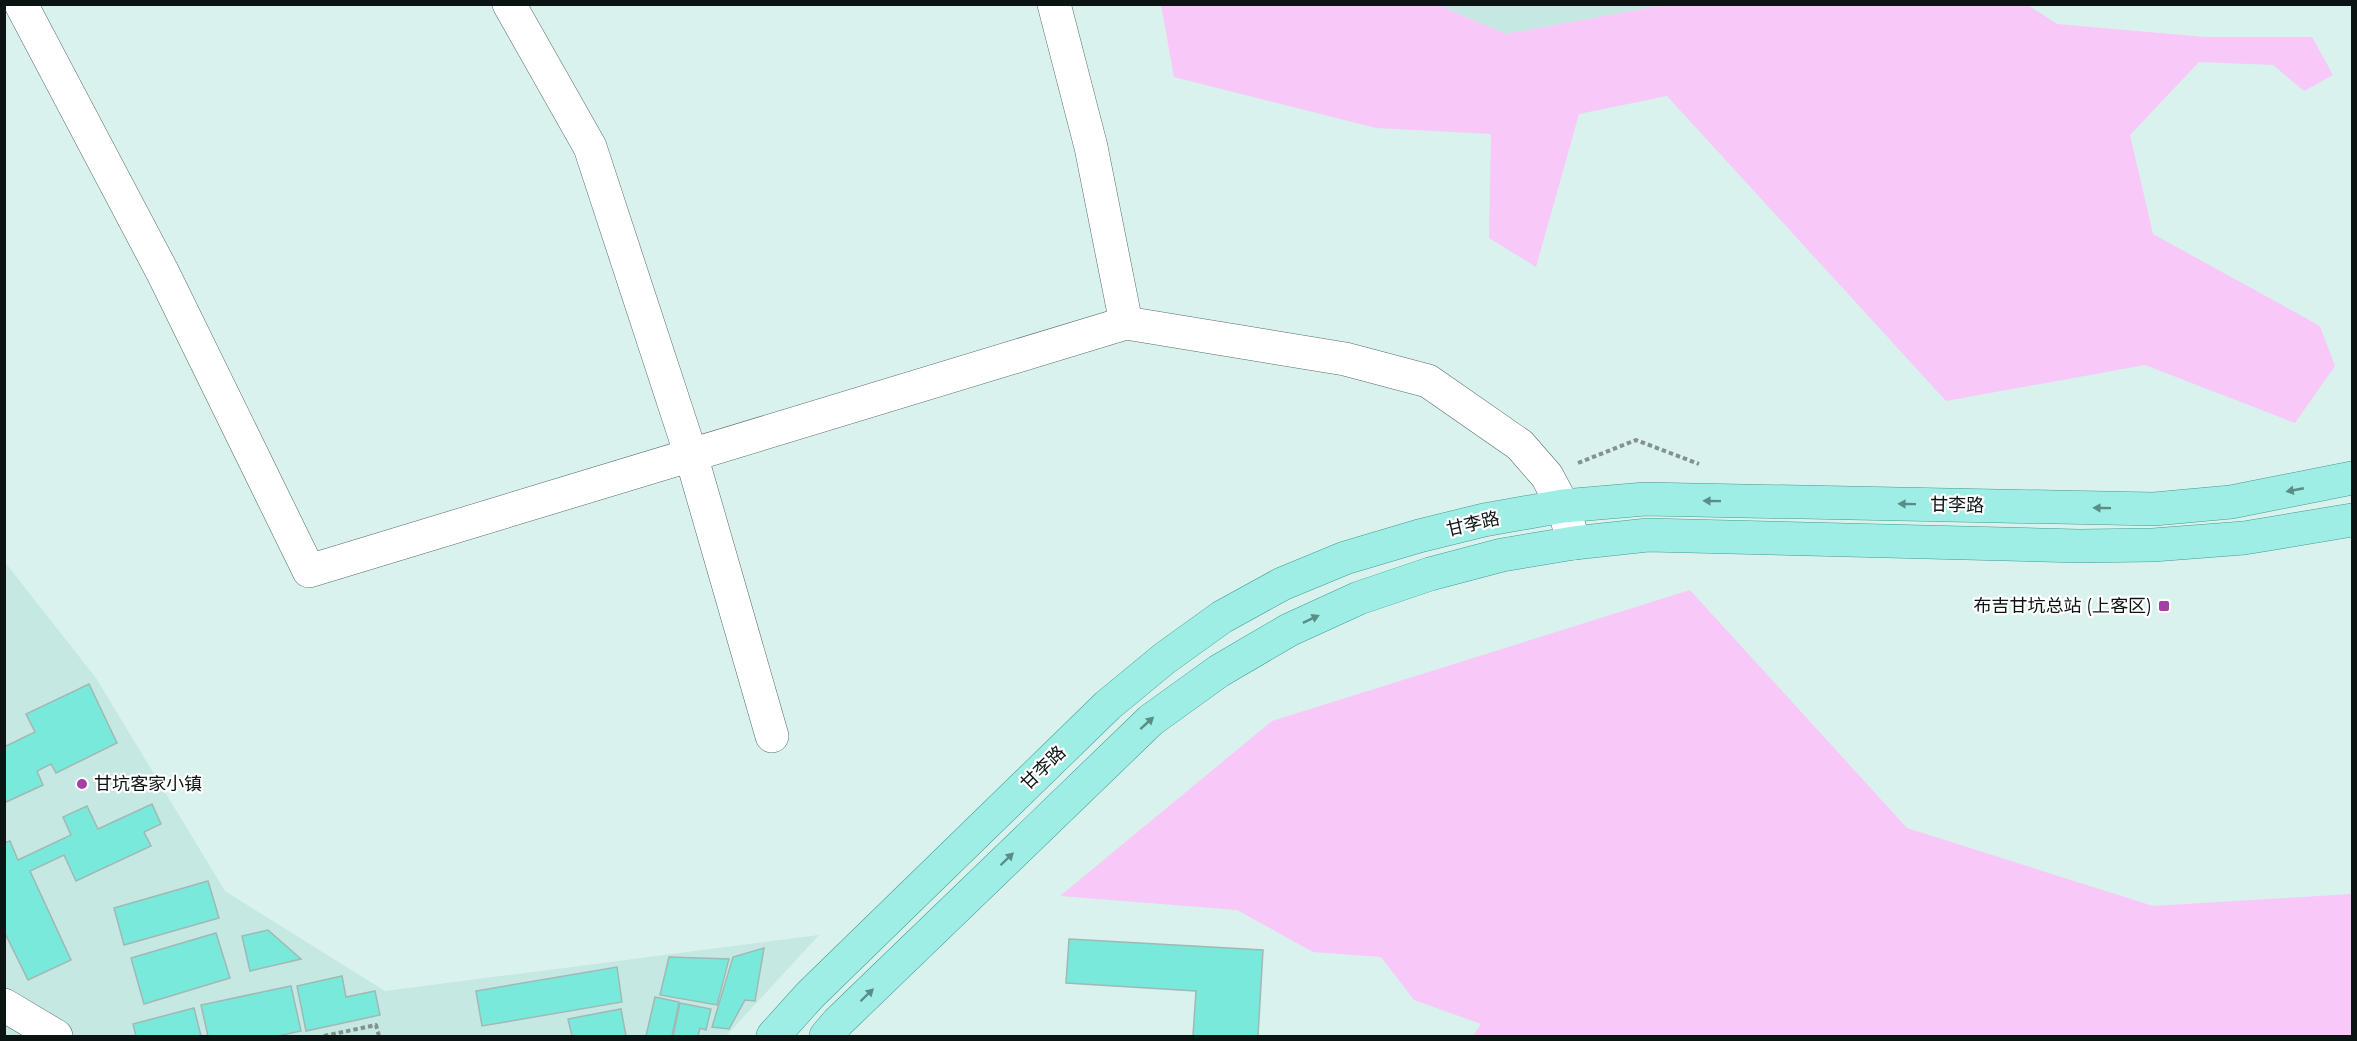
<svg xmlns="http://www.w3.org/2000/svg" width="2357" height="1041" viewBox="0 0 2357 1041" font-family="Montserrat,'Noto Sans SC',sans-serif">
	<rect width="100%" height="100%" fill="#daf2ee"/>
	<g fill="#c6e8e2">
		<polygon points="1438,5 1664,5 1506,34"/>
		<polygon points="4,561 96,678 225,891 385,991 819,935 726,1036 5,1036"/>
	</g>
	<g fill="#f8c8f8">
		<polygon points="2026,4 2057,24 2205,37 2312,37 2333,75 2304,91 2273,65 2199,62 2130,135 2153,234 2320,326 2335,366 2295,423 2145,365 1946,401 1667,96 1579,114 1536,267 1489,238 1491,134 1376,128 1174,77 1161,5 1438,5 1506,34 1664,5"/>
		<polygon points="1690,590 1907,828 2153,906 2352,894 2352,1036 1473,1036 1481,1024 1414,1000 1381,957 1313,952 1237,910 1060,896 1272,721"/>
	</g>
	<g fill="#79e9db" stroke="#a1b8b5" stroke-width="1.5">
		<polygon points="89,684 117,743 56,773 51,764 37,771 43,785 4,803 4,747 35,732 26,714"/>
		<polygon points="152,804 161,824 144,832 151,846 76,881 64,855 30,871 71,960 28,980 4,931 4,843 10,841 18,860 71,835 63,817 87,806 98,829"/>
		<polygon points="208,881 219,918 124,945 114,908"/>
		<polygon points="268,930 301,959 250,971 242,936"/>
		<polygon points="216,933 230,978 144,1004 131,958"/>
		<polygon points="1069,939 1263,950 1258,1036 1193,1036 1196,991 1066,983"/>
		<polygon points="764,948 755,1001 745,1000 729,1029 712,1027 733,957"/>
		<polygon points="669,957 729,959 717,1005 660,995"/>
		<polygon points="617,967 622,1002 482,1026 476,991"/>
		<polygon points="342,976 346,997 375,991 380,1015 306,1031 297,986"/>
		<polygon points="291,986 301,1031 278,1036 208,1036 201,1005"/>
		<polygon points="655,997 679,1002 672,1036 646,1036"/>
		<polygon points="680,1003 711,1009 706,1030 700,1028 698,1036 673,1036"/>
		<polygon points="194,1008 201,1036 136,1036 133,1024"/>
		<polygon points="621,1009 626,1036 572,1036 568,1019"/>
	</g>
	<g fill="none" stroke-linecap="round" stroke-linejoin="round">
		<defs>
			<g id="minor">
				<polyline points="21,4 163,273 309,571 1126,323 1345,359 1428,381 1520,445 1547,476 1563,506 1574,543"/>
				<polyline points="509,4 590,147 691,455 772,736"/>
				<polyline points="1054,4 1091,147 1126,323"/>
				<polyline points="4,1005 56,1036"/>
			</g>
			<g id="major">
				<polyline points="773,1036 810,995 1108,705 1165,658 1222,617 1282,584 1345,558 1419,536 1484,520 1563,506 1645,499 2154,509 2231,502 2352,478"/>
				<polyline points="826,1036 838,1022 1151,720 1219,671 1289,630 1359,598 1430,574 1502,555 1574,543 1648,535 2079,546 2153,545 2244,538 2352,520"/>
			</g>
		</defs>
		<use href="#minor" stroke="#566b68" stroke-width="34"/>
		<use href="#major" stroke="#419b90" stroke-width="34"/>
		<g stroke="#81928f" stroke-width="4" stroke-dasharray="4.5 3" stroke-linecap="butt">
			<polyline points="1578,463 1636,440 1699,464"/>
			<polyline points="324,1036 376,1025 379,1036"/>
		</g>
		<use href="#minor" stroke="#fff" stroke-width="33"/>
		<use href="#major" stroke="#9eeee5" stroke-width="33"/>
	</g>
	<defs><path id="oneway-solid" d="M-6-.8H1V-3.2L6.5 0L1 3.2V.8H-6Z" transform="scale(1.5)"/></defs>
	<g fill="#5c8c86">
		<use href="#oneway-solid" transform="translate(2295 490) rotate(169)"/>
		<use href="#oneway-solid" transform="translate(1712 501) rotate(-179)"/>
		<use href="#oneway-solid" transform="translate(1907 504) rotate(-179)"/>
		<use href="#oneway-solid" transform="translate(2102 508) rotate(-179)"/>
		<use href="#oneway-solid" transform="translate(1311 619) rotate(-25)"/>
		<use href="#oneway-solid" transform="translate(1147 723) rotate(-42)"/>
		<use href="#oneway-solid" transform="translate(1007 859) rotate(-44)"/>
		<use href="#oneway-solid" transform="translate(867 995) rotate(-44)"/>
	</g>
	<g fill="#a240a7" stroke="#fff" stroke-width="2">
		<rect x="2158" y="600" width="12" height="12" rx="3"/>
		<circle cx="82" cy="784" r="6"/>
	</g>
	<g text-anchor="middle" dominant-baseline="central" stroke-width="4.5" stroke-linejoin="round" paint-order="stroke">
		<g font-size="18" fill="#0c1413" stroke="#fff">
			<text transform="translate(1957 505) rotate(1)">甘李路</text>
			<text transform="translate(1473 524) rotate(-13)">甘李路</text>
			<text transform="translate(1043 768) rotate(-44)">甘李路</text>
		</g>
		<g font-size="18" fill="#0c1413" stroke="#fff" text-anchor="end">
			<text x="2152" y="606">布吉甘坑总站 (上客区)</text>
			<text x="94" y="784" text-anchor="start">甘坑客家小镇</text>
		</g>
	</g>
	<rect width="2357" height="1041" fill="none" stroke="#0c1413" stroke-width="12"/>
</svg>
